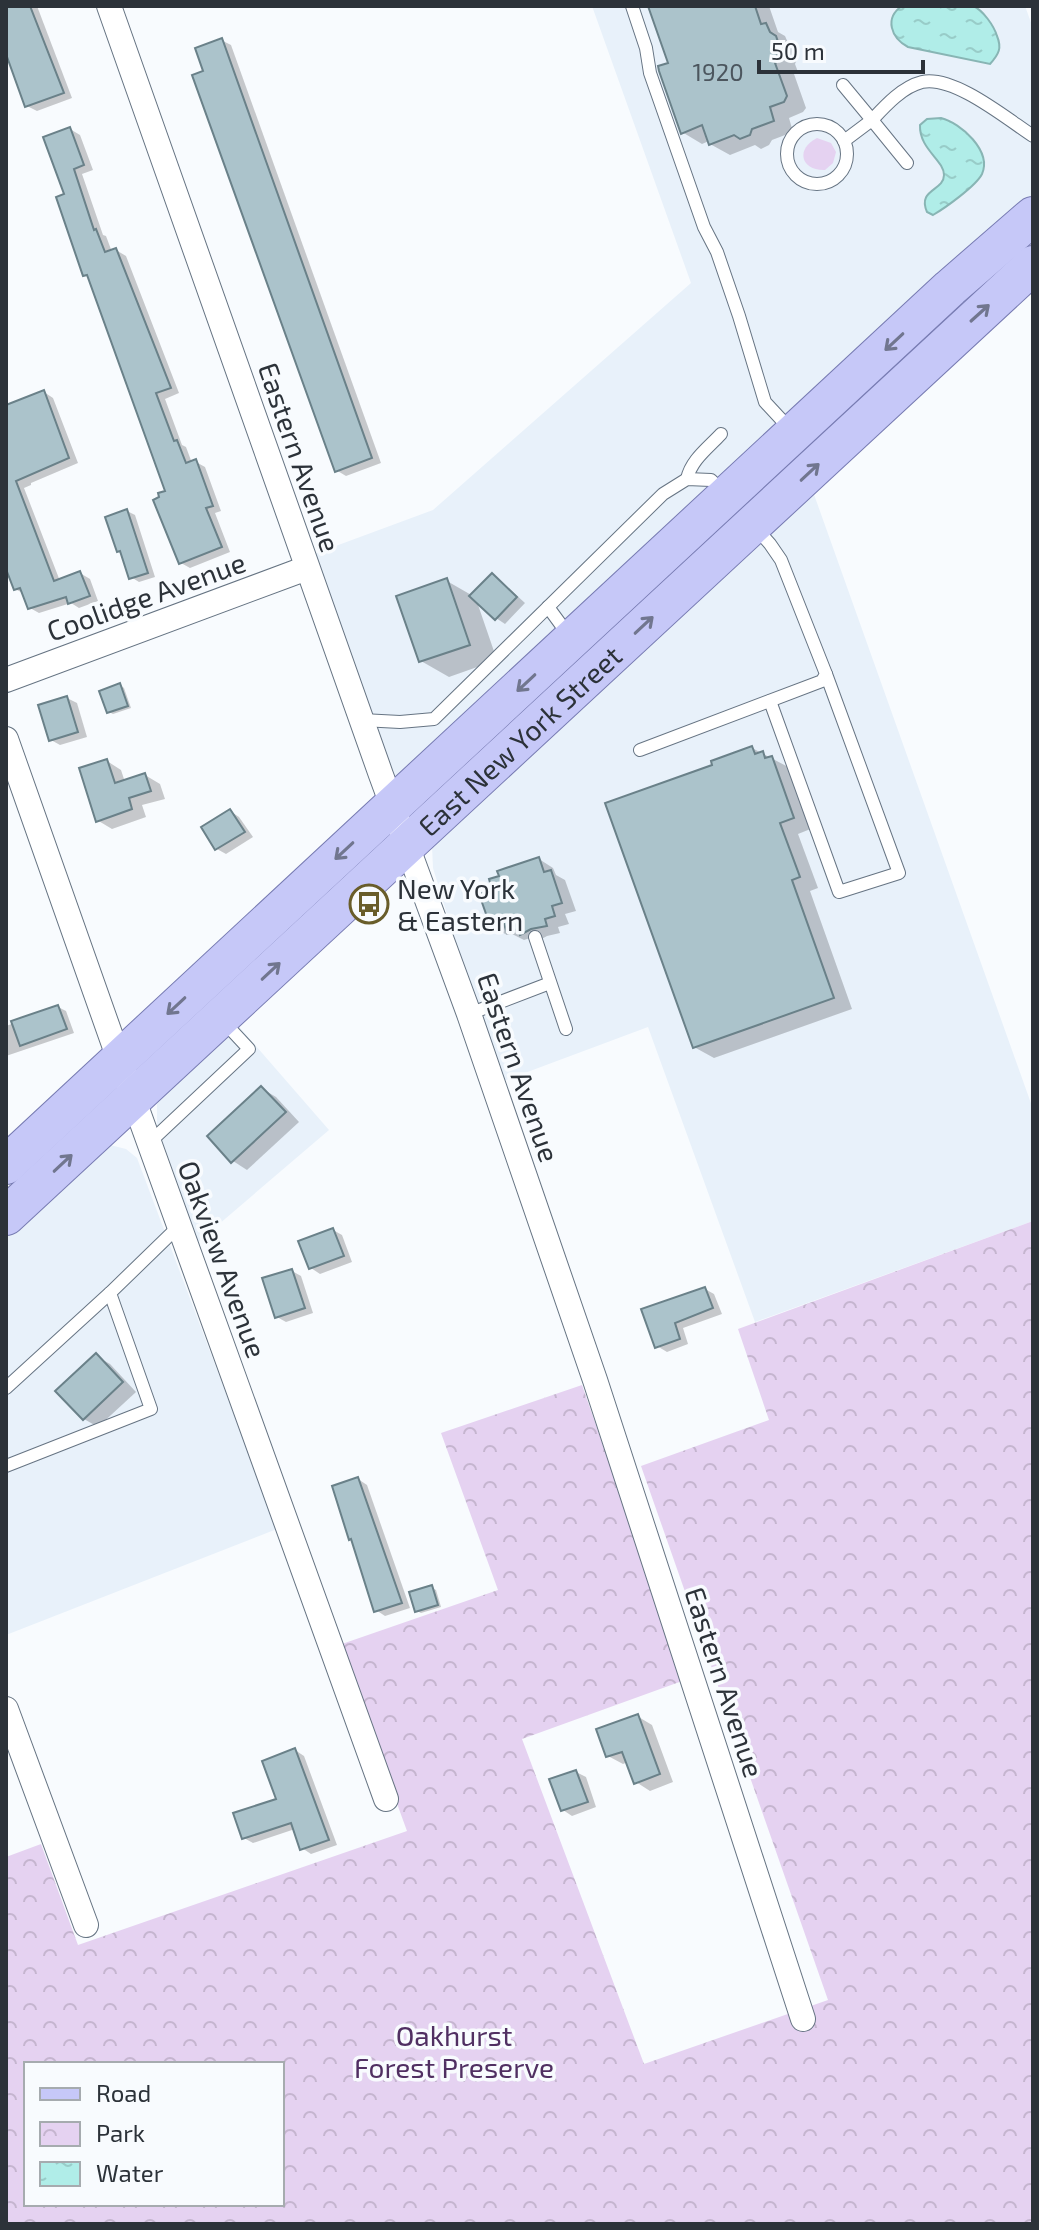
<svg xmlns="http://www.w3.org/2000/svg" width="1039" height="2230" viewBox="0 0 1039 2230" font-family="'Exo 2',sans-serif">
	<defs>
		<pattern id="park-crowns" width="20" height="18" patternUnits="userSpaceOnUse" patternTransform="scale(2)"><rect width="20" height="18" fill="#e5d2f1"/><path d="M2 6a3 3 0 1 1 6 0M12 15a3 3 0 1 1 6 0" fill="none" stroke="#c5b5cf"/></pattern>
		<pattern id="water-ripples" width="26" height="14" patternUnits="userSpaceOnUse" patternTransform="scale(2)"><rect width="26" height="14" fill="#b0ede8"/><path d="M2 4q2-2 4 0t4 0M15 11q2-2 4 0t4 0" fill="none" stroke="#98ccc8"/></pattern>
	</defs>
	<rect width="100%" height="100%" fill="#f8fbfe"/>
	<g fill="#e8f1fa">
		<polygon points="592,6 1025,6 1033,28 1033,200 398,786 314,554 433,510 691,283"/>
		<polygon points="811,486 1033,1109 1033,1221 755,1322 648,1027 498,1083 433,868 432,846"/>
		<polygon points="235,1022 329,1130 198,1242 157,1126 157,1104 163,1088"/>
		<polygon points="110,1145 126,1149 137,1158 277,1529 6,1635 6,1232"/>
	</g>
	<path fill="#e5d2f1" d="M817,138L831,143L836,152L833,163L825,170C801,171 795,149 817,138Z"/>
	<path fill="url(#park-crowns)" fill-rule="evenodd" d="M1033,1221V2224H6V1857L41,1844L78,1945L407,1831L339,1645L498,1590L441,1433L582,1385L685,1680L522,1739L644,2064L828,2000L641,1466L769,1420L738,1329ZM26,2064H282V2204H26Z"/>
	<g fill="url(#water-ripples)" stroke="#88b5b4" stroke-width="2">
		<path d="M902,6C915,6 964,3 973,6C983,10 994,26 997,36C1002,48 999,54 990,64L908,47C891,38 884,18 902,6Z"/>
		<path d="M941,118C961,123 992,151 982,174C976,186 945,208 933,215L927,212C917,189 944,191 944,175C944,160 919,149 920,125L927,119Z"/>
	</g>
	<g fill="#0003">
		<polygon points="6,6 37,6 72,98 37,111 27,106 6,50"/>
		<polygon points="655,6 769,6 778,32 785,36 789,45 795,49 798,57 795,64 798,72 794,74 806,108 803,112 789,118 793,132 772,140 769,145 761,149 755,145 730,155 710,144 709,141 702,144 682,132 671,64"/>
		<polygon points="221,40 231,45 381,463 346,476 336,470 206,72"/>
		<polygon points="70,129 80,135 93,170 82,174 103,235 106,236 112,252 116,250 126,256 179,393 165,399 182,445 186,447 192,463 196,462 205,467 221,511 215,513 230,552 190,568 181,563 167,492 90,278 85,275 67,196"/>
		<polygon points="44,392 53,398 78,463 31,483 31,485 24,488 60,581 80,573 90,579 98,601 79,608 71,603 39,613 30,608 23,593 15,589 6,563 6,407"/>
		<polygon points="127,511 135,515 155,577 139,582 131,577 123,554 119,551"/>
		<polygon points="492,575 501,581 525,603 505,624 496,618 476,599 497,660 449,677 421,661 447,581 473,596"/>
		<polygon points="120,685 124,688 131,708 113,714 109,712"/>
		<polygon points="67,698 77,703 87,737 60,745 51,740"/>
		<polygon points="752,748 792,769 813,828 798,834 818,888 810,891 852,1009 714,1058 694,1047 715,766"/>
		<polygon points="107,761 121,770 125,782 145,775 160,784 165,799 142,805 146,817 112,829 97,820"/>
		<polygon points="230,811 239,817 253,837 226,854 217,849 204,828"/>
		<polygon points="539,859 553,868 556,875 565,880 576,911 565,914 569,924 558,927 560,933 547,936 536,942 530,938 524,940 512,934 507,935 493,927 495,891"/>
		<polygon points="58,1007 66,1011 74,1033 6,1056 6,1026"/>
		<polygon points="261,1088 276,1097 299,1122 247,1170 233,1161"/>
		<polygon points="333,1230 342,1235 352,1262 320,1274 311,1268"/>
		<polygon points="292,1271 301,1276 313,1313 286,1322 277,1317"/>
		<polygon points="705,1289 714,1294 722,1314 683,1328 688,1344 667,1352 657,1346 644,1310"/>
		<polygon points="96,1356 110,1364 136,1392 98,1427 84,1419"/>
		<polygon points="358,1479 367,1485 410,1608 385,1616 376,1610"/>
		<polygon points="432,1588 436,1590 441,1607 421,1613 417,1611"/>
		<polygon points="637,1716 652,1725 673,1782 650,1791 636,1782 628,1762 623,1764 608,1756"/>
		<polygon points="295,1750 304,1756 337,1845 311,1854 302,1848 295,1829 253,1843 244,1838 279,1800"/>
		<polygon points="576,1772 586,1777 596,1807 572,1816 563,1810"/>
	</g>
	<g fill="#abc3cb" stroke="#6a8189" stroke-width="2">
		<polygon points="6,6 30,6 64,93 25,107 6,54"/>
		<polygon points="648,6 755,6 761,24 766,23 770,32 776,36 779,45 776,52 779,61 775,63 787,96 784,102 770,107 774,121 752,129 750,135 740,139 734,135 709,145 702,125 681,134 659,71 658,66 668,63"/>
		<polygon points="222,38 372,458 335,472 192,75 203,71 195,48"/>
		<polygon points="70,127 84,165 74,169 94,230 96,229 105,252 116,248 171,388 156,393 174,441 177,440 186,463 196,459 213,506 206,508 222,547 179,564 153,500 159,497 158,493 165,491 87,275 83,276 56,197 64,194 43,137"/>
		<polygon points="44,390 69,458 16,481 54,581 80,571 90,596 68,604 66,597 28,609 20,588 14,590 6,569 6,405"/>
		<polygon points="127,509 148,573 129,579 120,551 117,552 105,517"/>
		<polygon points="492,573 517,597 495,620 469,596"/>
		<polygon points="447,578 470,645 419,662 396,596"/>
		<polygon points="120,683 128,706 107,713 99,691"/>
		<polygon points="67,696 78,732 49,741 38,705"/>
		<polygon points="752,746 755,754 763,751 765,758 772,756 794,818 780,823 800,877 792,880 834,998 693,1048 605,803 712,765 711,761"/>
		<polygon points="107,759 115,783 145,773 151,791 129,798 132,809 96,822 79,768"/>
		<polygon points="230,809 245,832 215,850 201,827"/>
		<polygon points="539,857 544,872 551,870 562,903 552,906 555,916 545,919 547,926 531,929 520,935 518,929 507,933 504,924 491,928 479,894 492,890 489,879 499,876 497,871"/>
		<polygon points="58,1005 67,1029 20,1046 11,1021"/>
		<polygon points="261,1086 286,1112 231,1163 207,1136"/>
		<polygon points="333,1228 344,1256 309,1269 298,1241"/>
		<polygon points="292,1269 305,1308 275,1318 262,1278"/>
		<polygon points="705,1287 713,1308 675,1323 680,1339 655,1348 641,1309"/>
		<polygon points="96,1353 123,1382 83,1420 55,1391"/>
		<polygon points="358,1477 402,1603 374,1612 351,1539 349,1540 332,1486"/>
		<polygon points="432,1585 438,1605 415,1612 409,1592"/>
		<polygon points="638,1714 660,1774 634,1784 622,1752 606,1757 596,1729"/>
		<polygon points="295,1748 329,1840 300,1850 291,1823 242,1839 233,1813 276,1799 262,1761"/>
		<polygon points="576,1770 588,1802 561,1811 549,1779"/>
	</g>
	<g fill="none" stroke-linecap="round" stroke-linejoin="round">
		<defs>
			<g id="service">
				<polyline points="632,6 646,48 650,73 704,227 717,252 739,316 765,402 791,430"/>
				<polyline points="843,85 872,120 844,141"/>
				<circle cx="817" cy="154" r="30"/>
				<path d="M907,163L872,120C885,106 902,87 922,82C954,75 1007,119 1033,136"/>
				<path d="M687,479C691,460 708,448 721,434"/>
				<polyline points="548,607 570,637"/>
				<polyline points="770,701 839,892 899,873 826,674"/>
				<polyline points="362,720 400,722 434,719 663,494 687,479 711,480 723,492"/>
				<polyline points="640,750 822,681 826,674 781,560 770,544 754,526"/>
				<polyline points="535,937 566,1029"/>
				<polyline points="469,1014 550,983"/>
				<polyline points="149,1143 249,1049 222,1020"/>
				<polyline points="6,1388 110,1293 179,1226"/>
				<polyline points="6,1466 151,1409 110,1293"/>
			</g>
			<g id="minor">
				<polyline points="109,6 381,775 469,1014 595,1380 803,2019"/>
				<polyline points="6,680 307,568"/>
				<polyline points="6,739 119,1059 386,1799"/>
				<polyline points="6,1709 86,1925"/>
			</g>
			<g id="primary">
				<polyline points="6,1165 950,288 1033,216"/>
				<path id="s1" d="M6,1216L1033,265"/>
			</g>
		</defs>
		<use href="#service" stroke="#667483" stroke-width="14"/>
		<use href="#minor" stroke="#667483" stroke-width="26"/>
		<use href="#primary" stroke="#777bb2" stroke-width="40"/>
		<use href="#service" stroke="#fff" stroke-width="12"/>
		<use href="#minor" stroke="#fff" stroke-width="24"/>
		<use href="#primary" stroke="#c6c8f8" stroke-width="38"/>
	</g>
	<defs><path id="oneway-shaft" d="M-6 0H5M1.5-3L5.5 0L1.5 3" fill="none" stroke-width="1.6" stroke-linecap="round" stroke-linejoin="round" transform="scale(2)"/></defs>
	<g stroke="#71768f">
		<use href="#oneway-shaft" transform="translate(980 313) rotate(-42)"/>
		<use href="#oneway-shaft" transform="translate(894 342) rotate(137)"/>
		<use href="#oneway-shaft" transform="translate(810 472) rotate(-43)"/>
		<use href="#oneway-shaft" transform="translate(644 625) rotate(-43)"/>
		<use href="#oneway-shaft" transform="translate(526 683) rotate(137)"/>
		<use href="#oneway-shaft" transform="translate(344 851) rotate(137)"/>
		<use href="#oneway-shaft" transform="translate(271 971) rotate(-43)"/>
		<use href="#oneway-shaft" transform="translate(176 1006) rotate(137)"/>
		<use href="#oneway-shaft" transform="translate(63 1163) rotate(-43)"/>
	</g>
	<defs>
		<symbol id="bus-ring" viewBox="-11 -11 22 22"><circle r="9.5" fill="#f8fbfe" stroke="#695d2a" stroke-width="1.5"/><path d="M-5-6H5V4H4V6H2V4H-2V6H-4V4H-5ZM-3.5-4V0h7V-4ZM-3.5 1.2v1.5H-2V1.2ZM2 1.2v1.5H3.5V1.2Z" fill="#695d2a"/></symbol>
	</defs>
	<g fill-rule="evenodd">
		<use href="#bus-ring" x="347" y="882" width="44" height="44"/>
	</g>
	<g text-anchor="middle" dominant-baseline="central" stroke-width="7" stroke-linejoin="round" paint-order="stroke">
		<g font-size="24" fill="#4c565e">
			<text x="718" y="71">1920</text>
		</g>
		<g font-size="28" fill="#2c3239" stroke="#f8fbfe">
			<text transform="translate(300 457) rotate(71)">Eastern Avenue</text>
			<text transform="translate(146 596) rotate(-20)">Coolidge Avenue</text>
			<text stroke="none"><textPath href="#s1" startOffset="700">East New York Street</textPath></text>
			<text transform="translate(519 1067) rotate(71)">Eastern Avenue</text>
			<text transform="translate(223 1259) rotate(70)">Oakview Avenue</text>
			<text transform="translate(725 1682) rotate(72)">Eastern Avenue</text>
		</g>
		<g font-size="28" fill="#2c3239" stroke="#f8fbfe" text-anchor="start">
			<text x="397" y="888">New York<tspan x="397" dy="32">&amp; Eastern</tspan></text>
		</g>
		<g font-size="28" fill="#502f62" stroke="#f8fbfe">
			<text x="454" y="2035">Oakhurst<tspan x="454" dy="32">Forest Preserve</tspan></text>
		</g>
	</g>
	<rect width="1039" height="2230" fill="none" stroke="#2c3239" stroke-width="16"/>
	<rect x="24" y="2062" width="260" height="144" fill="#f8fbfe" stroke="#a6abaf" stroke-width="2"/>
	<rect x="40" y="2088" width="40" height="12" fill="#c6c8f8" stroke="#a6abaf" stroke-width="2"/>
	<text x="96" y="2102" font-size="24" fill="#2c3239">Road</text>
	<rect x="40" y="2122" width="40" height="24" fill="url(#park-crowns)" stroke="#a6abaf" stroke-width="2"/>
	<text x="96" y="2142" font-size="24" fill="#2c3239">Park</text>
	<rect x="40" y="2162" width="40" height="24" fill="url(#water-ripples)" stroke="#a6abaf" stroke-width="2"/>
	<text x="96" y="2182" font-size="24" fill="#2c3239">Water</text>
	<path d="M759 60v12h164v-12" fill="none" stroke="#2c3239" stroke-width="4"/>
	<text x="771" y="60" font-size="24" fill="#2c3239" stroke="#f8fbfe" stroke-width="6" paint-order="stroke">50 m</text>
</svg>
